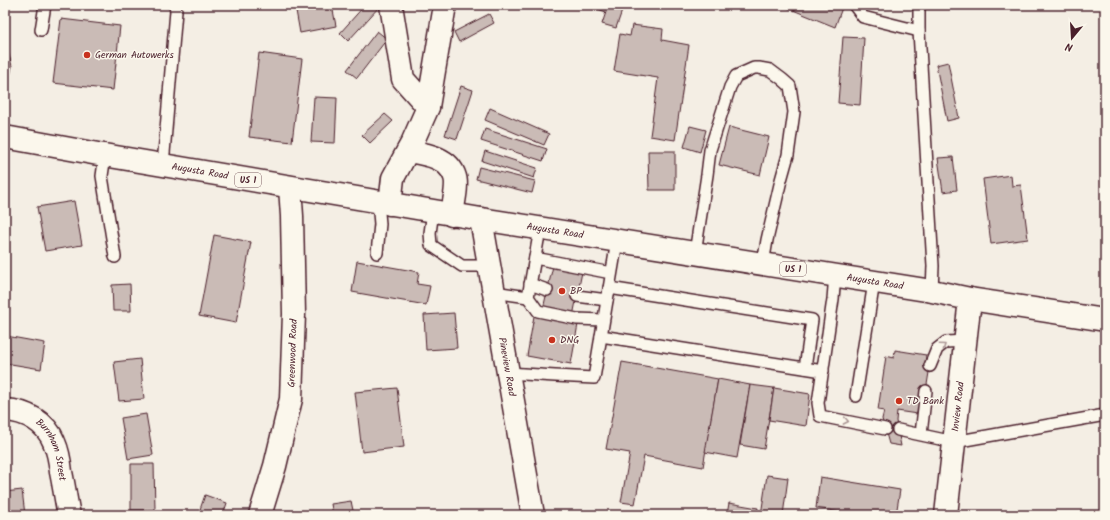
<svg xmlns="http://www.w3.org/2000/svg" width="1110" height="520" viewBox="0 0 1110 520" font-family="Kalam,sans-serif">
	<rect width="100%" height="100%" fill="#f4eee4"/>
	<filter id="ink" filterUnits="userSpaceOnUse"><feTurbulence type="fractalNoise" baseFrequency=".025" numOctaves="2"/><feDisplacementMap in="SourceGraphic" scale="8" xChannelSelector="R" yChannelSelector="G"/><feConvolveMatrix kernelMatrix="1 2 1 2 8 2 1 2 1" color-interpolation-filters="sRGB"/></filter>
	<g filter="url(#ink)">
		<g fill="#cabbb6" stroke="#4a1f2b">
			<polygon points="295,5 332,5 336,26 300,33"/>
			<polygon points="365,5 380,6 348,41 340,33"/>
			<polygon points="593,5 624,5 616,28 602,24 606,12 592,7"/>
			<polygon points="789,5 843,5 835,27 788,8"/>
			<polygon points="489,14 494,23 459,42 454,32"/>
			<polygon points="61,19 120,26 113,90 53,83"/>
			<polygon points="632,25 663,29 662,40 689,45 675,140 650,136 658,78 614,71 620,34 630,36"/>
			<polygon points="377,31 387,39 357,78 347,70"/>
			<polygon points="843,37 864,38 860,105 838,103"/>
			<polygon points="5,44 6,44 12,66 9,82 5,81"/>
			<polygon points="259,53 302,59 292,142 249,137"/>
			<polygon points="948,62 959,118 947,121 936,65"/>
			<polygon points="461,86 473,90 457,139 445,135"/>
			<polygon points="314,97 337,98 335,143 311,142"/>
			<polygon points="490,108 549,134 544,145 485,120"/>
			<polygon points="385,114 393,121 370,143 362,135"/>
			<polygon points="690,126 706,130 700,152 684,147"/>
			<polygon points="729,127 769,137 760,175 719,165"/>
			<polygon points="485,129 547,149 543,161 481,141"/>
			<polygon points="485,151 537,168 534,178 482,161"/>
			<polygon points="648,151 675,151 675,190 649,190"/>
			<polygon points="953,157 957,190 943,192 938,158"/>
			<polygon points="479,167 535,181 532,193 476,179"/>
			<polygon points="1011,175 1012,186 1021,185 1028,239 991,244 983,179"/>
			<polygon points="74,201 82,245 45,251 37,207"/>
			<polygon points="214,235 251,242 236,323 199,316"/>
			<polygon points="357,261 419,272 417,284 430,286 426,305 352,292"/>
			<polygon points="553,266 582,272 573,316 543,309"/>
			<polygon points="130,284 131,311 113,311 112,285"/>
			<polygon points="454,313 457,348 426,350 424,315"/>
			<polygon points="534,316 578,324 571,364 527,356"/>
			<polygon points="6,336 45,343 41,369 5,363"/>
			<polygon points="895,350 926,355 925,365 930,366 926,391 921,391 917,414 897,411 896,421 901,446 889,444 882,419 884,411 878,410 886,356 894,358"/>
			<polygon points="140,359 144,399 119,401 114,362"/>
			<polygon points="622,362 718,379 703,467 644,456 635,504 621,502 630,453 606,449"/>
			<polygon points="718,379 750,385 737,458 705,452"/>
			<polygon points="750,385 774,388 764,449 740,445"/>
			<polygon points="397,388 404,447 362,452 355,392"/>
			<polygon points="774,388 810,394 806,426 769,420"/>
			<polygon points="146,414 153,455 128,459 121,418"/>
			<polygon points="131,464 154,464 155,510 131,510"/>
			<polygon points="767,475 788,478 783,515 761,515"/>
			<polygon points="820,477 900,490 896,515 860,515 816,508"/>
			<polygon points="22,490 25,515 5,515 5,492"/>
			<polygon points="205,495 227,503 223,515 198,515"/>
			<polygon points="351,501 354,515 333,515 331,504"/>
			<polygon points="729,503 758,508 757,515 727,515"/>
		</g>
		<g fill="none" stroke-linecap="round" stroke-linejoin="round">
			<defs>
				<g id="service">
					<polyline points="854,5 863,17 919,31"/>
					<polyline points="919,5 919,31 933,266 932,291"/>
					<polyline points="41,30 45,5"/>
					<polyline points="105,155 102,176 115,257"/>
					<polyline points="163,165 176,11 175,5"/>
					<polyline points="433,211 430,233 431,245 462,266 489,266"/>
					<polyline points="540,229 528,297 538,311 577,319 603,320"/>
					<polyline points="377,253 380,224 378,202"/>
					<polyline points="695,253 707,175 710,150 730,87 736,76 754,68 759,68 770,70 782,79 790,86 794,112 788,155 781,180 767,240 763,264"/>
					<polyline points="535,258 611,273"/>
					<polyline points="835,275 833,299 818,403 820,416 885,429"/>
					<polyline points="530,284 547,290"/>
					<polyline points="609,288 812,320 805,368"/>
					<polyline points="494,292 528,297"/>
					<polyline points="577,296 607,300"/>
					<polyline points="601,336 823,371"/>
					<polyline points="930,366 937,349 946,342 966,341"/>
					<polyline points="508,373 555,376 594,378 617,241"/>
					<polyline points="856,396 874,282"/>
					<polyline points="898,430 954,442 1105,415"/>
					<polyline points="921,434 926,391"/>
				</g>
				<g id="minor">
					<polyline points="391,5 403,79 428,107"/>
					<path d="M408,151C425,154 449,157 455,177C458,186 453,205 452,215"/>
					<polyline points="390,204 393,178 412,143 428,107 445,5"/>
					<path id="s1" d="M481,219L533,515"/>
					<path id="s2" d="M5,410C26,411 46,422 54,442C58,451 60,462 61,472C64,486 66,501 69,515"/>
					<path id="s3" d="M260,515L275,466L291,399L294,314L292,216L290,187"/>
					<path id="s4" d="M946,515L970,299"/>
				</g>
				<g id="primary">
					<path id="s5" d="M5,137L98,154L481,219L932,291L970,299L1105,320"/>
				</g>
			</defs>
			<use href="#service" stroke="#4a1f2b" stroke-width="14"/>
			<use href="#minor" stroke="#4a1f2b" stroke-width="25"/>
			<use href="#primary" stroke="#4a1f2b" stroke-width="25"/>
			<use href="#service" stroke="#fbf7ec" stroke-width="11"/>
			<use href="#minor" stroke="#fbf7ec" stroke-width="22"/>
			<use href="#primary" stroke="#fbf7ec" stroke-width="22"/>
		</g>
		<defs><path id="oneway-chevron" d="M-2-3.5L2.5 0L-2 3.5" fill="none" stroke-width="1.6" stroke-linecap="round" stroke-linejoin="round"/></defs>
		<g stroke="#ab9695">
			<use href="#oneway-chevron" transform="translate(943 346) rotate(-35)"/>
			<use href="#oneway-chevron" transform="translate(846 421) rotate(11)"/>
		</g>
	</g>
	<g fill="#c8321e" stroke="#fbf7ec" stroke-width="1.5">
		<circle cx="87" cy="55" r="4"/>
		<circle cx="562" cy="291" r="4"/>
		<circle cx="552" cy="340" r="4"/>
		<circle cx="899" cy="401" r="4"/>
	</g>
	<g text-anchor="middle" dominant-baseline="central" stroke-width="3" stroke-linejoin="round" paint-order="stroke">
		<g fill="#fbf7ec" stroke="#7f6065" stroke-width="1">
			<rect x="235" y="173" width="26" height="14" rx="3"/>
			<rect x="780" y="262" width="26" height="14" rx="3"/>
		</g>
		<g font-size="9" font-weight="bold" fill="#4a1f2b">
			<text x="248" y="180">US 1</text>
			<text x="793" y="269">US 1</text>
		</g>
		<g font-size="10" fill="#4a1f2b" stroke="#fbf7ec" text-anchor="start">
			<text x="95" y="55">German Autowerks</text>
			<text x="570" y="291">BP</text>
			<text x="560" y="340">DNG</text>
			<text x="907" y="401">TD Bank</text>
		</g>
		<g font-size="10" fill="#4a1f2b" stroke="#fbf7ec">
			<text stroke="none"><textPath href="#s5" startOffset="198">Augusta Road</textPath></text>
			<text stroke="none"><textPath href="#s5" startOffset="558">Augusta Road</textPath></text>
			<text stroke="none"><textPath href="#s5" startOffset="882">Augusta Road</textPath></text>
			<text stroke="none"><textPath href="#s3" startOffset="166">Greenwood Road</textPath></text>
			<text stroke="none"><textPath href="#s1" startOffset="150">Pineview Road</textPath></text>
			<text stroke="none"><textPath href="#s4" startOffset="109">Inview Road</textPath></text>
			<text stroke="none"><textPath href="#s2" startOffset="68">Burnham Street</textPath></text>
		</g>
	</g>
	<rect width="1110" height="520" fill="none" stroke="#fbf7ec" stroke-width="20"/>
	<rect x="10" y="10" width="1090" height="500" fill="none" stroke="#4a1f2b" stroke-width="1.5" filter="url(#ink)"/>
	<g transform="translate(1072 38) rotate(198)" stroke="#fbf7ec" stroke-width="3" paint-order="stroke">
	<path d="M0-3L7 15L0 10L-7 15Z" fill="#4a1f2b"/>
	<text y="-6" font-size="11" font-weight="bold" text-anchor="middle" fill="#4a1f2b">N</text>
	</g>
</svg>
